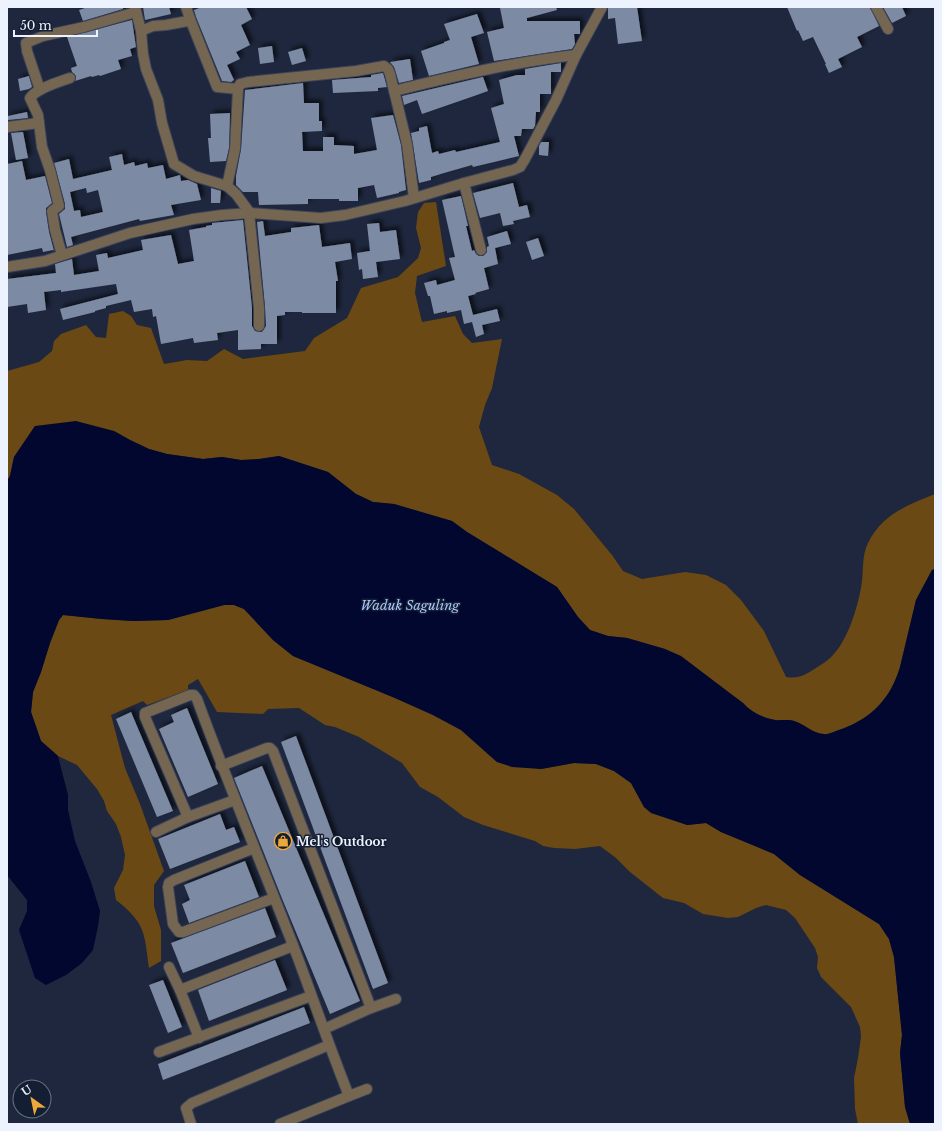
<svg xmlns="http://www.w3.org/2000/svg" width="942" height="1131" viewBox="0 0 942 1131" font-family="'Libre Baskerville',serif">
	<defs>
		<filter id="shadow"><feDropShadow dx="3.5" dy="-3.5" stdDeviation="2" flood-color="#0009"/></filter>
	</defs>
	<rect width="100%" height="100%" fill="#1e273d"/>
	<g fill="#6a4914">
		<path d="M436,202L446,266L417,276L415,293L422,322L455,316L463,334L472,343L502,339L492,388L485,405L479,427L492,465L519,474L557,495L574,509L612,555L623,571L642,579L685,572L706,575L726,585L741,600L764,631L786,677C799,679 805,675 816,668C822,664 829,660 833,655C848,639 857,609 861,588C864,573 861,557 868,543C882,514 908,505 935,494V569L932,570L916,600L900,667C891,698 872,718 842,729C837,730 829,735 824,734C813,734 803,723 794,721C788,719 781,721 775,720C763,718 751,712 743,703L665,649L627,638L608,636L590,630L578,617L557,587L467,532L452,521L394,504L373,502L356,494L328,472L279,456L259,459L241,460L222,457L203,459L167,454L149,449L130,440L114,431L35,426L14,457L10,476L7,481V371L39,362L52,351L54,341L61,334L86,325L96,337L106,338L109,314L123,311L131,316L137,325L151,328L164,364L187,360L207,361L224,349L243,359L305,351L314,338L347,318L361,288L398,277L418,258L421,248L416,228L418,212L424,203Z"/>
		<path d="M224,605H234L244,609L273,640L293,656L395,698L433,715L461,730L497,762L541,769L574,763L596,764L614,771L631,783L644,807L687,825L706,823L721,832L774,854L800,875L879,924L889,939L894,957L902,1035L900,1053L905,1107L910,1124H858L855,1109L854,1078L858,1058L861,1037L860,1027L851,1007L821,977L817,968L818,957L815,948L795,918L786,910L766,905L756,908L738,917L728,918L703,914L684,903L663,898L630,872L616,858L600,846L575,849L554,848L543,846L535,841L483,825L464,817L438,797L420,787L402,763L359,737L335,727L325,725L299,708L268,709L263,714L217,712L198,679L188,685V690L147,705L143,701L111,715L125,768L140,804L164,871L154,885V906L161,930V961L149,968C144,932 146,924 116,900L114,888L123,870L125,855L121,837L116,824L107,811L104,801L97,789L77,765L58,756L41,741L31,712L33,692L41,672L50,643L59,620L63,615L102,619L133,621L168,620Z"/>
	</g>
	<path fill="#01072f" d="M76,421L114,431L130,440L149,449L167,454L203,459L222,457L241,460L259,459L279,456L328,472L356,494L373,502L394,504L452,521L467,532L557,587L578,617L590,630L608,636L627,638L665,649L681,656L743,703C751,712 763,718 775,720C781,721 788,719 794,721C803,723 813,734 824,734C829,735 837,730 842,729C872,718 891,698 900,667L916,600L932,570L935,569V1124H910L905,1107L900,1053L902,1035L894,957L889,939L879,924L800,875L774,854L721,832L706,823L687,825L651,813L644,807L631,783L614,771L596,764L574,763L541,769L512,767L497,762L461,730L433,715L395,698L293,656L273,640L244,609L234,605H224L168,620L133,621L102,619L63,615L59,620L50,643L41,672L33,692L31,712L41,741L58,756L68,795V810L75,841L91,882L100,911L98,926L93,950L82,963L66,975L46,985L35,978L19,930L27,911V900L7,875V481L10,476L14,457L35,426Z"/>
	<g fill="#7d8aa4" fill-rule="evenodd" filter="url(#shadow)">
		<polygon points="88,7 123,7 123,9 83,21 79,10"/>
		<polygon points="143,7 169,7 171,14 145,20"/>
		<polygon points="202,7 246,7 252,19 241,25 250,45 236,52 240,59 227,65 234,80 231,82 222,81 196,17 194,10"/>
		<polygon points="506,7 556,7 557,10 527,18 527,21 580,21 580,34 574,34 575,44 572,49 494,61 487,32 504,28 500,8"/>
		<polygon points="619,7 637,7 642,41 618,44 615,18 608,19 608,8"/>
		<polygon points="787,7 870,7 879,26 857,37 862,47 838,59 842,67 829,73 825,64 826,64 813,37 803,41 798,30 797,31"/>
		<polygon points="883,7 902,7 906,16 892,23"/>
		<polygon points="477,14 484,33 471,37 479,64 429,76 421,51 444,43 444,42 450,40 444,24"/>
		<polygon points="132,20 136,47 130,49 132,56 118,60 121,69 100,76 99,75 92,77 91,76 75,81 76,76 72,72 71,68 77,66 67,37"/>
		<polygon points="272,46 274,62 260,64 258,48"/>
		<polygon points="302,48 306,61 292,65 288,52"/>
		<polygon points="410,59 413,80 399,83 394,67 390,62"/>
		<polygon points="561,63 561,72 551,72 551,94 540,94 540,112 536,112 535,126 533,129 522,129 521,136 514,136 519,156 473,167 472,165 444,173 431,177 431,180 419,183 411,133 419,131 419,128 427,126 432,153 438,151 439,154 455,150 456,152 500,142 491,108 504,104 499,80 517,75 525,75 525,69"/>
		<polygon points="383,73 387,87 378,88 378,91 333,93 332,80 371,77 371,75"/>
		<polygon points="29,76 32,87 29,89 20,91 18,79"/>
		<polygon points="483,77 488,91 474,96 422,114 417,100 404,105 402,96"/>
		<polygon points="303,83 304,103 319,103 319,121 322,121 322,131 302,132 303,151 323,151 323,137 334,137 334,145 354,146 354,154 377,150 371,118 393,115 401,145 406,190 399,192 399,193 377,198 374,185 358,188 358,201 339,201 339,199 308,199 308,204 259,205 258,192 243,192 236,185 236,176 241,149 245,90"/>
		<polygon points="27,112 28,118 8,120 8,116"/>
		<polygon points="230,113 229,148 226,161 210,162 208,138 211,138 210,114"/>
		<polygon points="23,132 28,158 16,160 11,133"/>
		<polygon points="541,142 549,142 548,156 539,155 539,146"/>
		<path d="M122,154L124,165L134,162L135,166L147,163L148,168L163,165L166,179L180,175L181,181L188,180L197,184L201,200L171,205L174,215L140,221L139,219L71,237L73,245L67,247L59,214L65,209V204L54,163L69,159L73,179L112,170L109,157ZM86,188L87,193L98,190L103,212L81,217L80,210L74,211L70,192Z"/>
		<polygon points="22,161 26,180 45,176 52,203 46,208 46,212 49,232 54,251 53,250 43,252 42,248 7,255 7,164"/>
		<polygon points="513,183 519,207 527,205 530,217 513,221 514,224 503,226 500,213 480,218 473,193"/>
		<polygon points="211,188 221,191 220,203 211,203"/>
		<polygon points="461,196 468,226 466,226 472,251 474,250 476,254 479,256 483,256 487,252 487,247 489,246 487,237 507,231 511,244 495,248 498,264 484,268 489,289 475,293 476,294 468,296 473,315 497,309 500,321 482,325 484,334 476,337 472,322 464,324 461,310 447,313 447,311 434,314 430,296 428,296 424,283 436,280 437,285 455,280 449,258 455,257 442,200"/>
		<polygon points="243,220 252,308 252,326 255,331 262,332 266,326 265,307 257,222 263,221 265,236 291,232 291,228 319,225 322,247 350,243 352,259 335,262 338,281 336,281 336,313 302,313 302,312 285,312 285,315 277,316 277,344 261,344 261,349 238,350 238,330 217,333 218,340 194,343 193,338 161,344 156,316 153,317 152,309 134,312 131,300 106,306 106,308 95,311 95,312 63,320 60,309 118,294 116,284 61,292 61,290 44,292 46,310 28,313 27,304 7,307 7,279 56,273 55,264 72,259 74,275 99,271 96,255 107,253 108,258 143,250 141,240 171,235 178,264 194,261 189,230 206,227 206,226 212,225 212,223"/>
		<polygon points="379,223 380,232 396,230 400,259 376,262 378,277 363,279 362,269 359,270 357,253 370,251 367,224"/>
		<polygon points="538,238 544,256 532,260 526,242"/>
		<polygon points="187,708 218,784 188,797 159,729 174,722 171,715"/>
		<polygon points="131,712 173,811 157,817 116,719"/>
		<polygon points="296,736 388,983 373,989 281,742"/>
		<polygon points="262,766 360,1001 330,1014 283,901 234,778"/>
		<polygon points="220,814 226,830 234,827 240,842 170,869 158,839"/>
		<polygon points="245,861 259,897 189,923 182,904 190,900 184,885"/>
		<polygon points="265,908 276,937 183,973 171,943"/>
		<polygon points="275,960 287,990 209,1021 198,990"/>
		<polygon points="163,980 182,1027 168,1033 149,985"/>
		<polygon points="304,1007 310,1023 163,1080 158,1064"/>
	</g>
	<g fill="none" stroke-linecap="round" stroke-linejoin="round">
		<defs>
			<g id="minor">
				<polyline points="135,7 141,31"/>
				<polyline points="186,7 190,19 188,21 166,25 153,26 141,31 143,54 146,69 158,100 162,123 174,164 194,176 227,186 236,194 250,213"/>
				<polyline points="876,7 888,29"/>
				<polyline points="190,19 217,87 238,89"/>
				<polyline points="40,90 27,51 26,43 43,36 84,27 136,12"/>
				<path d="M394,91C454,76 514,62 576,55"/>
				<polyline points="7,127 39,123"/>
				<polyline points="464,183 481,250"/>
				<polyline points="227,186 235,149 238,89 240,84 248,82 356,71 384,66 388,69 390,74 407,144 414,198"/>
				<polyline points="249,213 259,308 259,326"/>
				<path d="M62,255L55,230L52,211L59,206L50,170L42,147L38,115L30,98C37,88 59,82 70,78"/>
				<polyline points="7,267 45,261 130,233 193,219 222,215 250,213 321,218 345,215 405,201 464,183 513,170 520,167 525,159 556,100 576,55 602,7"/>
				<polyline points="221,766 267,748 270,748 273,751 371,1008 324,1029"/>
				<path d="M235,800L188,817L145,717V713L190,695H194L197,699C227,781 261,863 293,945C312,995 329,1046 349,1096L280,1124"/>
				<polyline points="156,832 188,817"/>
				<polyline points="254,848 174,880 169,883 168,887 173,924 179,932 183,932 274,898"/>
				<polyline points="169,967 180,990"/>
				<polyline points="371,1008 396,999"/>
				<polyline points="199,1038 180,990 293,946"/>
				<polyline points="159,1052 311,996"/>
				<polyline points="349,1096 367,1089"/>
				<polyline points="191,1124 186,1108 192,1103 329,1045"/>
			</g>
		</defs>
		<use href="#minor" stroke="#3b4358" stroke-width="12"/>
		<use href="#minor" stroke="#756652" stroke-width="10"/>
	</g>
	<defs>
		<symbol id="shop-ring" viewBox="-11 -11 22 22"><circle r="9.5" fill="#141e33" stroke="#eda83b" stroke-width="1.5"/><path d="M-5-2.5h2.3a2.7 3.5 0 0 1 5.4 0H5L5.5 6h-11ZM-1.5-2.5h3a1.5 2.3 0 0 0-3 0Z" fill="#eda83b"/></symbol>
	</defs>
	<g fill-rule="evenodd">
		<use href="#shop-ring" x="273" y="831" width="20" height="20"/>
	</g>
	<g text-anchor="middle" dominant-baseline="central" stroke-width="3" stroke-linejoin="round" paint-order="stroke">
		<g font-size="12" font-weight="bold" fill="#ecf2fe" stroke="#141e33" text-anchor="start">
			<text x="296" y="841">Mel's Outdoor</text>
		</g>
		<g font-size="13" font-style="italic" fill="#aac4ff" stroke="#141e33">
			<text x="410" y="605">Waduk Saguling</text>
		</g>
	</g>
	<rect width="942" height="1131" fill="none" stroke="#ecf2fe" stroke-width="16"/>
	<g transform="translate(32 1099) rotate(327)"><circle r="19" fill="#141e33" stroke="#6a7384"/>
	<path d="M0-3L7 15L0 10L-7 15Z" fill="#eda83b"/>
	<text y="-6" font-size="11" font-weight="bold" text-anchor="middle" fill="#ecf2fe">U</text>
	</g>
	<path d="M14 30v6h83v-6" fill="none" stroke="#ecf2fe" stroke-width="2"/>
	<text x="20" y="30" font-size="12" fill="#ecf2fe" stroke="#141e33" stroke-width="3" paint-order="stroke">50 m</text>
</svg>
